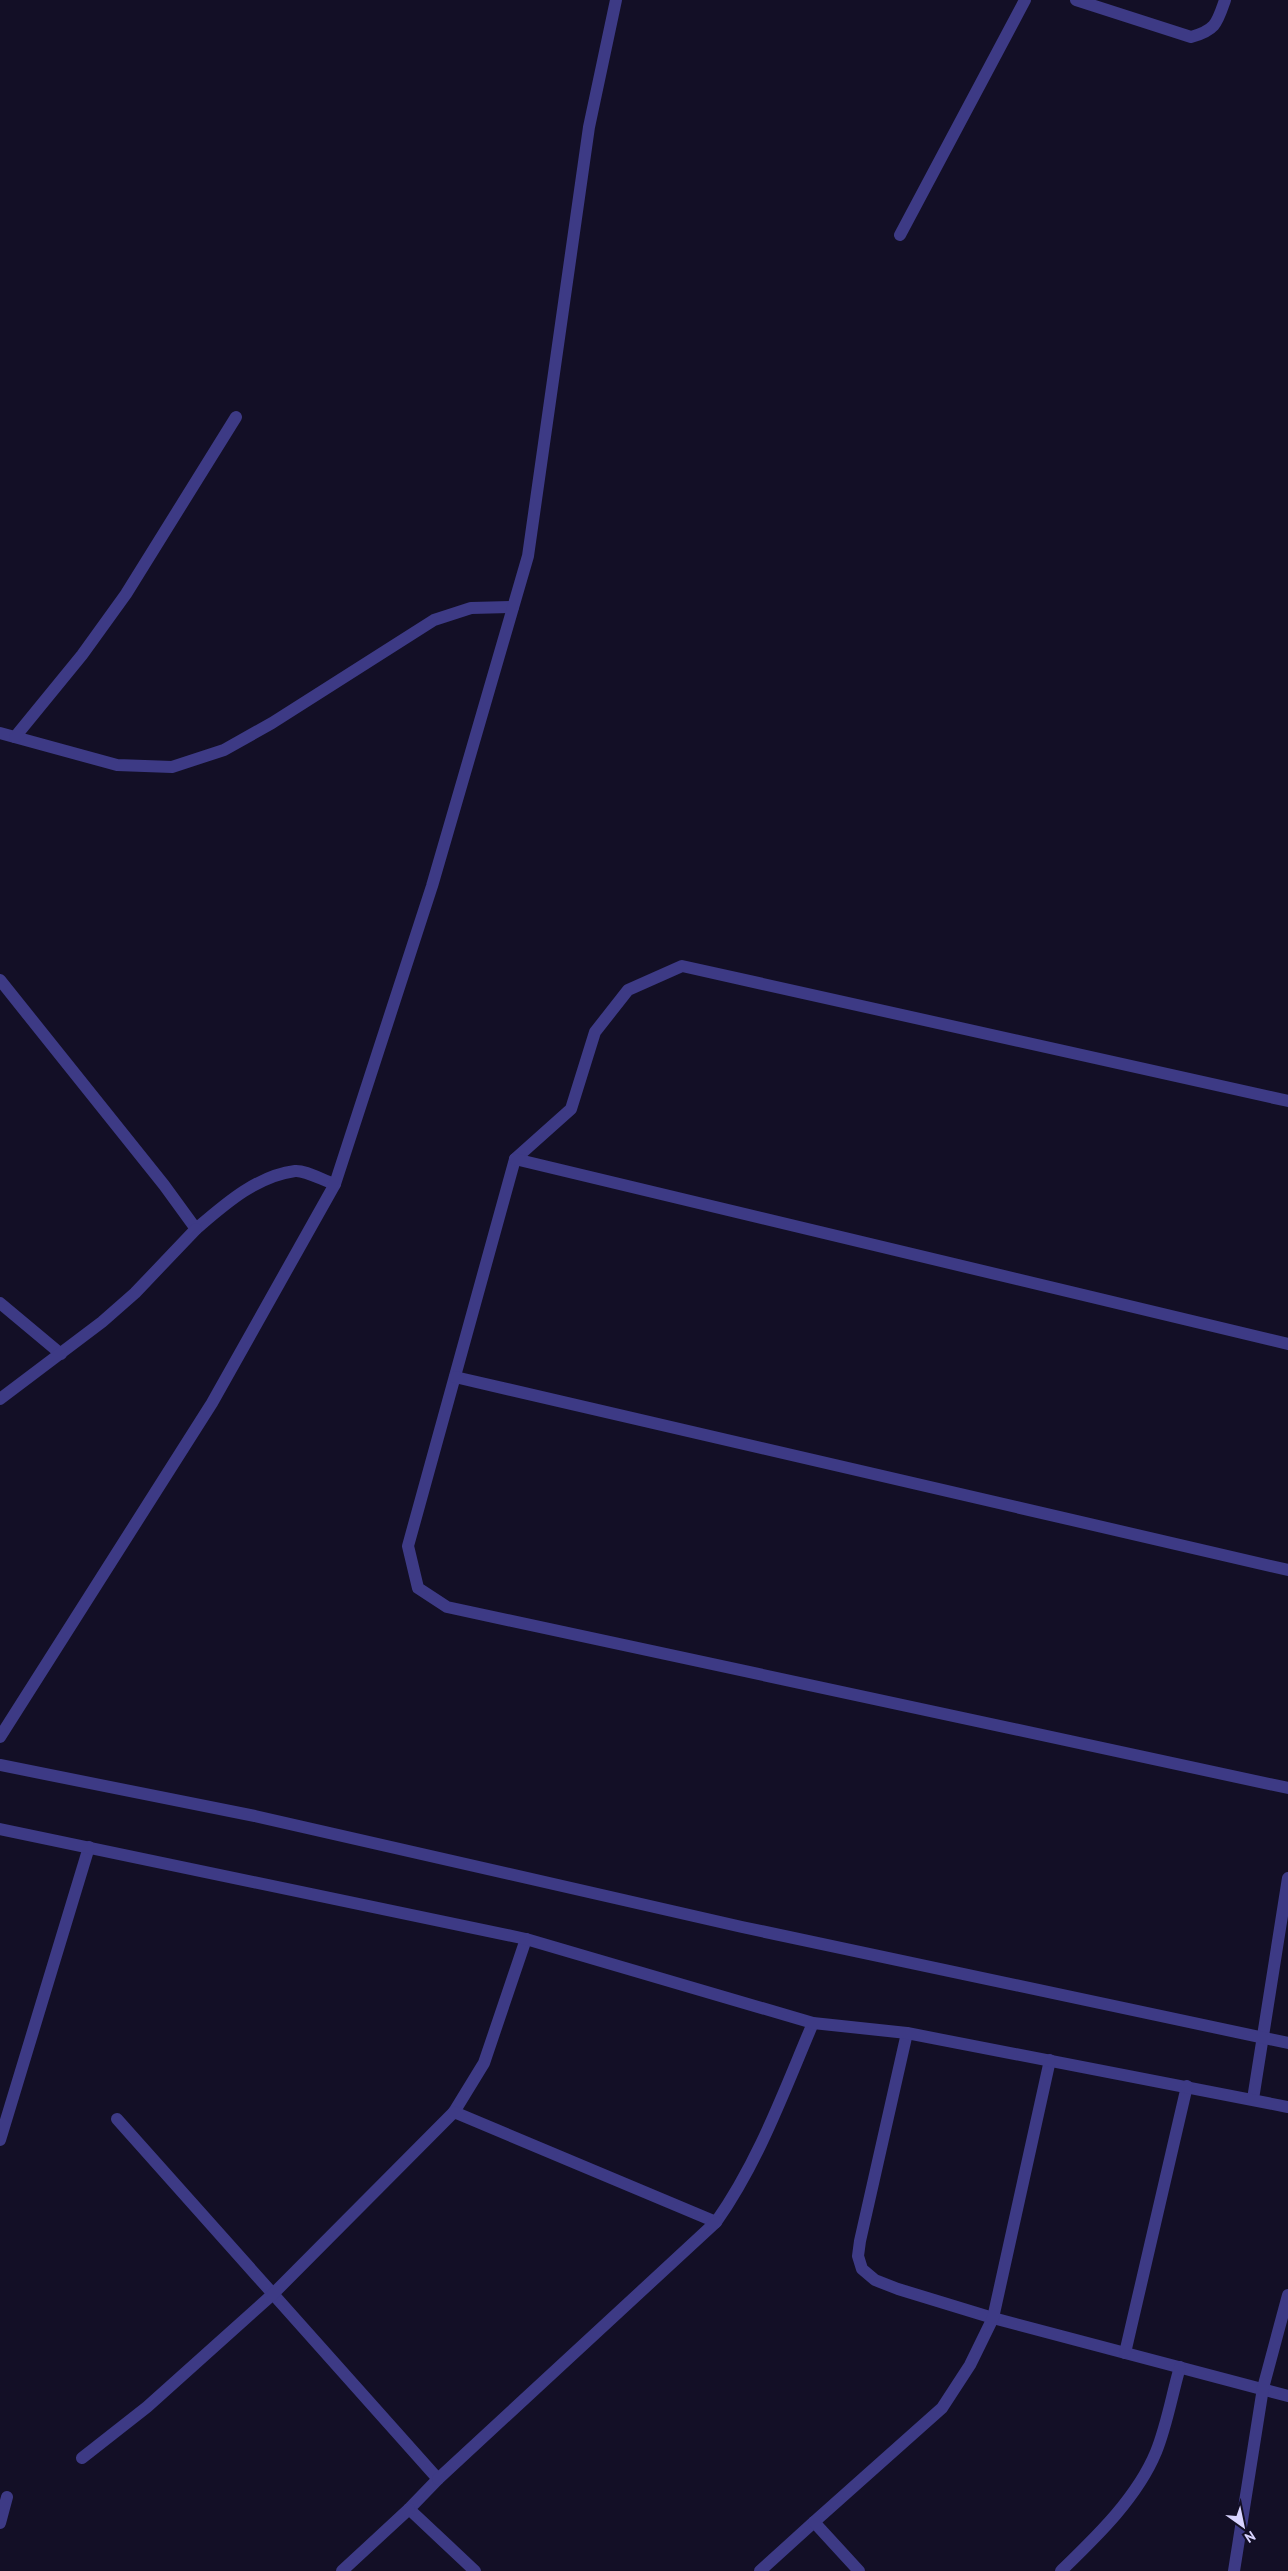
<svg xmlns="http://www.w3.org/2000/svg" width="1288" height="2571" viewBox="0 0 1288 2571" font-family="'PT Sans',sans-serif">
	<rect width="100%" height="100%" fill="#130f26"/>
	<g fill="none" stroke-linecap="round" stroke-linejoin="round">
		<g stroke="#3d3a85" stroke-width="12">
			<path d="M1076,0L1191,37C1216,30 1217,23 1225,0"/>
			<polyline points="900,235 1025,0"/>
			<polyline points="0,733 117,765 172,767 224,750 272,723 434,620 471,608 513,607"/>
			<polyline points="15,737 82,655 126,594 236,417"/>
			<path d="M0,980L164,1185L196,1229C224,1205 256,1176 295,1171C305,1170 324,1181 335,1184"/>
			<polyline points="1288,1101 682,966 628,990 595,1032 571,1109 515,1159 408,1546 418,1588 447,1607 1288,1788"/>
			<polyline points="515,1159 1288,1344"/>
			<polyline points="0,1303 61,1354"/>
			<polyline points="455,1377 1288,1570"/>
			<polyline points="0,1399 102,1322 135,1293 196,1229"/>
			<polyline points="0,1737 212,1403 335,1184 432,886 528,556 589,127 616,0"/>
			<polyline points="907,2033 860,2241 858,2256 862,2269 875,2280 898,2289 993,2318 1288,2396"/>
			<polyline points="1253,2099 1288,1878"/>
			<polyline points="454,2112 484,2063 526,1939"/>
			<polyline points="117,2119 438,2479 409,2509 475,2571"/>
			<polyline points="0,2140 89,1847"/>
			<polyline points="1125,2353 1187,2086"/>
			<path d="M82,2458L147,2407L273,2294L454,2112L716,2222C759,2161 784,2091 813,2023"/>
			<polyline points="438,2479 716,2222"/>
			<polyline points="0,2523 7,2497"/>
			<polyline points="342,2571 409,2509"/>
			<polyline points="760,2571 814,2522"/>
			<polyline points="859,2571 814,2522 942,2408 970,2365 993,2318 1050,2060"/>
			<path d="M1061,2571C1096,2537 1137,2498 1156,2452C1167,2425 1172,2394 1180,2367"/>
			<polyline points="1234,2571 1263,2388 1288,2295"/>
		</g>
		<g stroke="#3d3a85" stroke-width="12">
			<polyline points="0,1765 255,1816 742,1927 1288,2043"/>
			<polyline points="0,1829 526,1939 813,2023 907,2033 1288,2107"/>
		</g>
	</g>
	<g transform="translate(1243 2526) rotate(147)" stroke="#130f26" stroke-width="4" paint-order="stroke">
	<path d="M0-4L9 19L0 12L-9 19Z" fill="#d9d4ff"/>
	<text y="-8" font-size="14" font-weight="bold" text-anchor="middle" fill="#d9d4ff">N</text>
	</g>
</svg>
